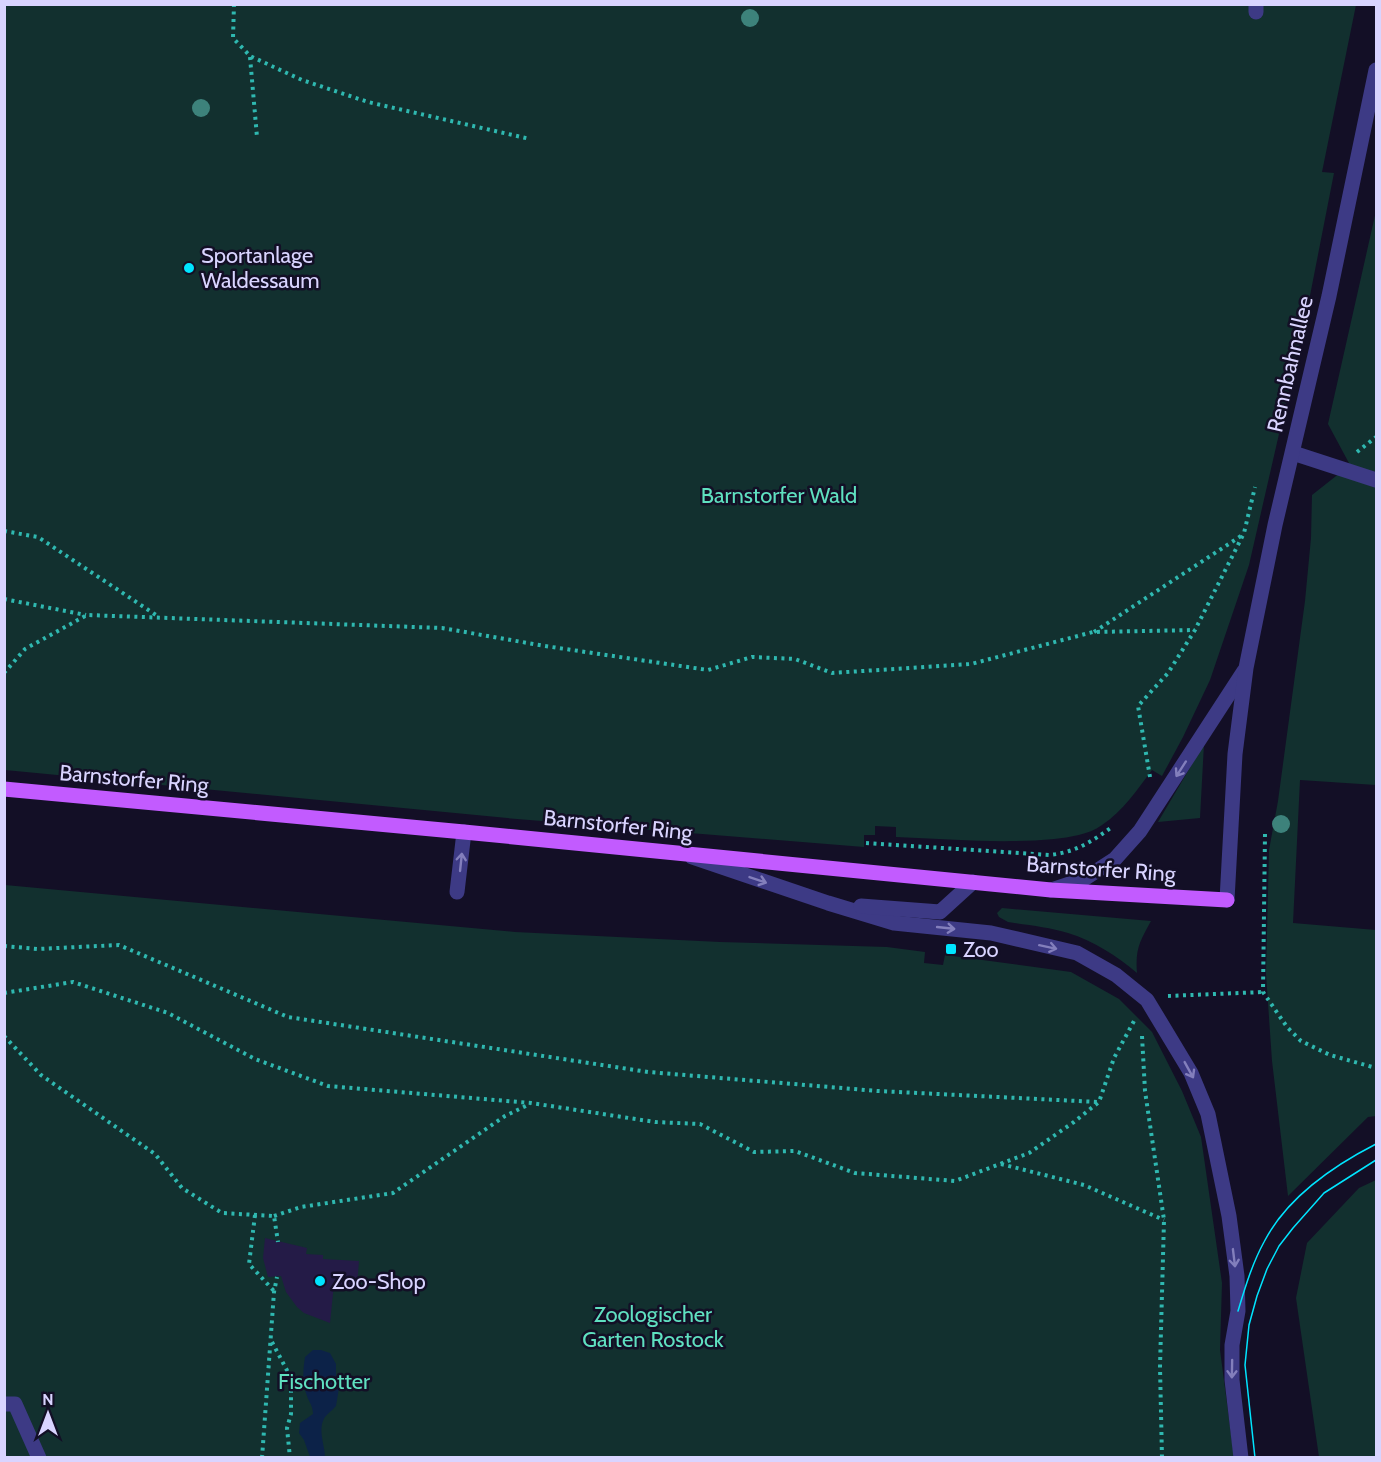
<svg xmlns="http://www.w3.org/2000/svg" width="1381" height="1462" viewBox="0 0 1381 1462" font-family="Cabin,sans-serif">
	<rect width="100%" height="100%" fill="#130f26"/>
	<g fill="#12302f">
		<path d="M4,5H1356L1322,172L1334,173L1306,316L1249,565L1210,680L1183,737L1162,776L1152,770C1137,790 1123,811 1102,825C1088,835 1070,837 1054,839C1001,844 948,839 896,837V827L875,826V835H864V847L517,819L5,770Z"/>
		<polygon points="1376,211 1376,785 1300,780 1293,923 1376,930 1376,1116 1368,1117 1288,1196 1272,1061 1266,974 1269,850 1278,801 1305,601 1311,538 1312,495 1350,465 1328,424"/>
		<polygon points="1204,744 1200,818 1158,822"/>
		<polygon points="5,885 515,932 720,942 887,947 925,952 924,963 943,965 945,955 1071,972 1119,999 1152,1032 1182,1091 1201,1137 1222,1283 1220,1350 1234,1457 5,1458"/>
		<path d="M1002,908L1151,921C1140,941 1135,949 1137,973C1117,956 1094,941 1068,933C1049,927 1028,925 1008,922L999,917L997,913Z"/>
		<polygon points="1376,1180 1376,1457 1319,1457 1296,1298 1307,1243 1359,1188"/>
	</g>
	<path fill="#0c2248" d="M313,1350H321L330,1353L336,1364V1383L339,1388L336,1406C333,1410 328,1413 325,1417C317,1429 325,1445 325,1457H310L304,1440L299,1433L300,1423L313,1414C313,1406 309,1402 307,1396C302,1383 303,1370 305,1357Z"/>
	<polygon fill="#241b47" points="265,1238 307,1248 306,1254 323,1255 323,1259 359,1261 357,1287 334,1284 330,1323 304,1313 297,1307 286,1292 281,1276 268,1277 263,1258"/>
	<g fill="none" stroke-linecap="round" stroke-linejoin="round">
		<g stroke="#2fb8b0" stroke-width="4" stroke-dasharray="3 4.5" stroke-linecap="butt">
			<polyline points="234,4 233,38 250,56 302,80 368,102 530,139"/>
			<polyline points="250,57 257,137"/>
			<polyline points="1357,452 1376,437"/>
			<polyline points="4,531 38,537 159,617"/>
			<polyline points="4,599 86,615"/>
			<polyline points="1094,632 1244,534"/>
			<polyline points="4,673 25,649 87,615 442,628 545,646 708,670 752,657 795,659 832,673 971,664 1093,632 1195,630"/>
			<polyline points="1150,777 1138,706 1168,673 1195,630 1244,533 1255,487"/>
			<polyline points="1265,834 1263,992 1287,1027 1301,1041 1330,1055 1376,1068"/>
			<path d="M866,843L1049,855C1074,853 1093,841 1112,827"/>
			<polyline points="4,946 38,949 119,945 288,1017 648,1072 878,1091 1098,1102"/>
			<polyline points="4,993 73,982 168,1013 255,1059 328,1086 531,1103 655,1122 700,1124 754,1152 795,1151 855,1173 955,1181 1029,1153 1074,1122 1099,1102 1114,1058 1134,1021"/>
			<polyline points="1168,996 1263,992"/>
			<polyline points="4,1036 41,1075 155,1154 182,1188 222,1213 274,1216 278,1242"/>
			<polyline points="1142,1036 1145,1091 1164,1220 1160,1367 1162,1458"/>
			<polyline points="1001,1164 1084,1185 1164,1220"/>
			<polyline points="255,1215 249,1264 274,1291"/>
			<polyline points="274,1216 301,1207 393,1193 505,1116 530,1104"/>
			<polyline points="272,1342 291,1378 291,1414 287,1428 290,1458"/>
			<polyline points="262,1458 274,1292 277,1277"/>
		</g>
		<g stroke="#3d3a85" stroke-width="15">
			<polyline points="1256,12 1256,4"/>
			<polyline points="1293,453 1376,480"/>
			<polyline points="692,857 828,903 894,923 991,933 1077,953 1116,975 1147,1000 1191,1073 1208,1114 1229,1216 1237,1276 1238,1311 1232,1345 1232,1380 1241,1458"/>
			<polyline points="1051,890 1084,879 1115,859 1140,831 1244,671"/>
			<polyline points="457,892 464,832"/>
			<polyline points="1227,900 1235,754 1246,668 1275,525 1329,296 1376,70"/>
			<polyline points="861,906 940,912 973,882"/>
			<polyline points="4,1404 15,1404 39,1458"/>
		</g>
		<polyline stroke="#c25bff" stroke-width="15" points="4,789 464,832 1051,890 1227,900"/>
		<g stroke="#00e5ff" stroke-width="1.5">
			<path d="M1238,1311C1245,1288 1252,1264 1264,1242C1287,1197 1333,1166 1376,1144"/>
			<polyline points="1255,1458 1245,1365 1249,1325 1257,1296 1267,1269 1279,1246 1293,1228 1324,1193 1376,1160"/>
		</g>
	</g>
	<g fill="#3d827b">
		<circle cx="750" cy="18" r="9"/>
		<circle cx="201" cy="108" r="9"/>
		<circle cx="1281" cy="824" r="9"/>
	</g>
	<defs><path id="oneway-shaft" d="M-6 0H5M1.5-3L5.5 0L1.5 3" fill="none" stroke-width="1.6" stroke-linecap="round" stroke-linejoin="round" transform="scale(1.5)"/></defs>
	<g stroke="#837fbc">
		<use href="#oneway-shaft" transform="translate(1181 769) rotate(123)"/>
		<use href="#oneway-shaft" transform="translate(461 862) rotate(-84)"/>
		<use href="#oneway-shaft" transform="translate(758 880) rotate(19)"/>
		<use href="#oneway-shaft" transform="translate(946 928) rotate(6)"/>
		<use href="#oneway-shaft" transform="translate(1048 947) rotate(12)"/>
		<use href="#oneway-shaft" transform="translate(1189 1070) rotate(61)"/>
		<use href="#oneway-shaft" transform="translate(1234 1258) rotate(83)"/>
		<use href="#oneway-shaft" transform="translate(1232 1369) rotate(91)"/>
	</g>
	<g fill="#00e5ff" stroke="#130f26" stroke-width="2">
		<circle cx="189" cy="268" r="6"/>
		<rect x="945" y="943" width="12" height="12" rx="3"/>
		<circle cx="320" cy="1281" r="6"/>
	</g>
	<g text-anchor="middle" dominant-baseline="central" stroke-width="5" stroke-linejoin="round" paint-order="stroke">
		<g font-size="22" fill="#d9d4ff" stroke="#130f26" text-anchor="start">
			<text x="201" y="255">Sportanlage<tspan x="201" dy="25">Waldessaum</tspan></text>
			<text x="963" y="949">Zoo</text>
			<text x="332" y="1281">Zoo-Shop</text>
		</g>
		<g font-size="22" fill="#d9d4ff" stroke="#130f26">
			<text transform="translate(1290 364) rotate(-77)">Rennbahnallee</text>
			<text transform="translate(134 779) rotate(5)">Barnstorfer Ring</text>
			<text transform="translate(618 825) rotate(6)">Barnstorfer Ring</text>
			<text transform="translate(1101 869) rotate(4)">Barnstorfer Ring</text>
		</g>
		<g font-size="22" fill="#5fe0c0" stroke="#130f26">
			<text x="779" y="495">Barnstorfer Wald</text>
			<text x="653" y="1314">Zoologischer<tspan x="653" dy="25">Garten Rostock</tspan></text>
			<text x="324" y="1381">Fischotter</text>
		</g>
	</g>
	<rect width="1381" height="1462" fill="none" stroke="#d9d4ff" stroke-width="12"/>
	<g transform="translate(48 1414)" stroke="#130f26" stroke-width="4.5" paint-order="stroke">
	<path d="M0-4.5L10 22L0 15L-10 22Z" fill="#d9d4ff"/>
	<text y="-9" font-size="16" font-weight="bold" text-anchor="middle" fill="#d9d4ff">N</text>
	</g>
</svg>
